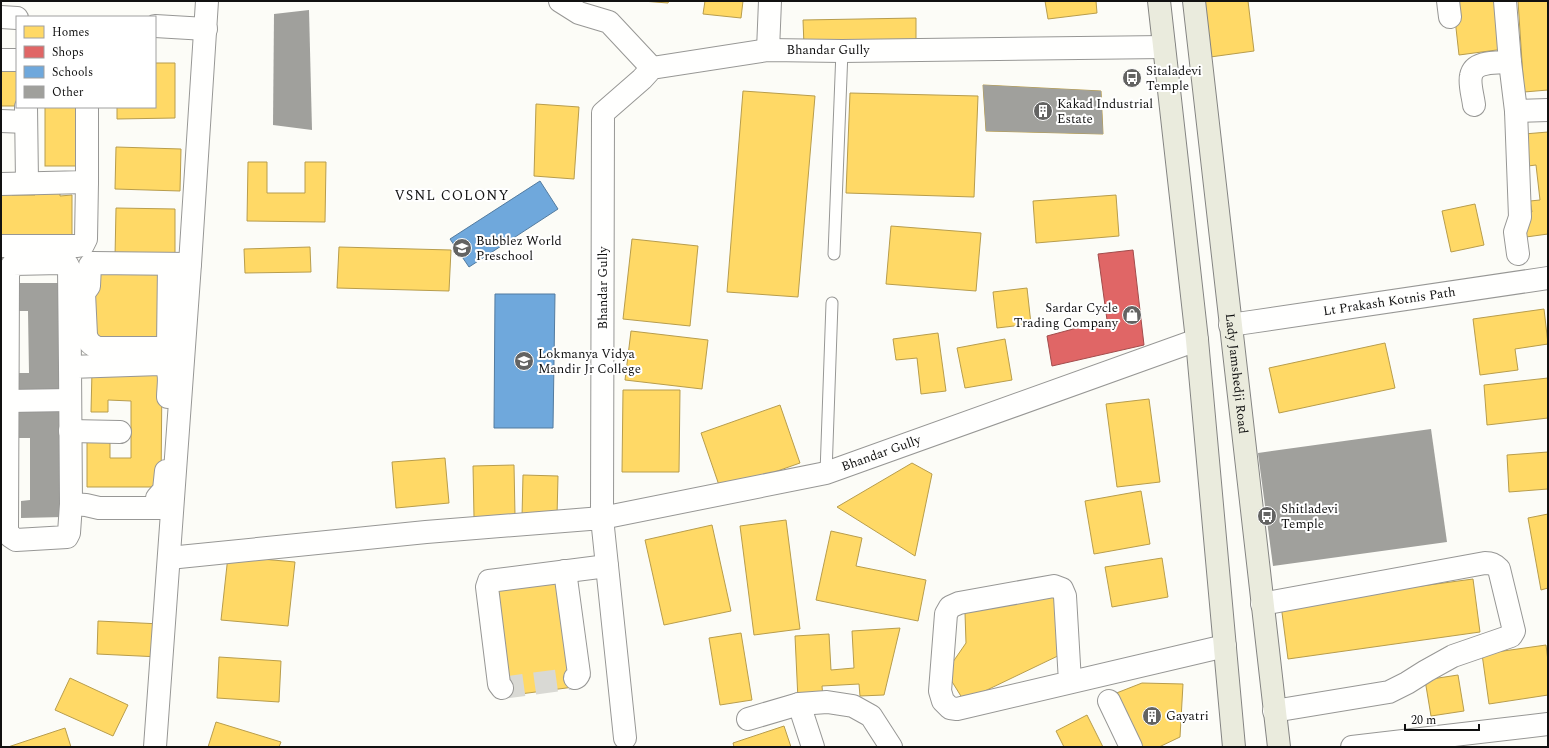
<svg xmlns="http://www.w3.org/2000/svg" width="1549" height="748" viewBox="0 0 1549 748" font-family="Spectral,serif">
	<rect width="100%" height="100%" fill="#fcfcf7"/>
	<g fill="#ffd966" stroke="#b89d4c">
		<polygon points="642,1 669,1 668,3"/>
		<polygon points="705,1 743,1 741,18 703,14"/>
		<polygon points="1045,1 1096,1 1097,13 1048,19"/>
		<polygon points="1196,1 1248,1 1254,51 1203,58"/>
		<polygon points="1453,1 1498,1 1504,49 1459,55"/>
		<polygon points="1518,1 1548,1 1548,90 1524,92"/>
		<polygon points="916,18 916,44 804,46 803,20"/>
		<polygon points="155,63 175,63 175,118 117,119 117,107 155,107"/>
		<rect x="1" y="65" width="16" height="41"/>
		<polygon points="983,85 1101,91 1103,134 986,131"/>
		<polygon points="743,91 815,96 798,297 727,292"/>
		<polygon points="850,93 978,96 974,197 846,193"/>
		<polygon points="536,104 579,107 574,179 534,176"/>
		<rect x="45" y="107" width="38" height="59"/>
		<polygon points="1548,132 1548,234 1526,237 1524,213 1532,212 1530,201 1540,200 1536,165 1528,166 1524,134"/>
		<polygon points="116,147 181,149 180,191 115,189"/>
		<polygon points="248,162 267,162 267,193 305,193 305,162 326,162 325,222 247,221"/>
		<polygon points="35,186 60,186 60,196 72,195 72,235 1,235 1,188 11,188 12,195 35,195"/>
		<polygon points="1116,195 1119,236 1036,243 1033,201"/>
		<polygon points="1475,204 1484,245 1451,252 1442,211"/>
		<polygon points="116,208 175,209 175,258 115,257"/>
		<polygon points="891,226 981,233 976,291 886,284"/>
		<polygon points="632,239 698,246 690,326 623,319"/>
		<polygon points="310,247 311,272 245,273 244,249"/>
		<polygon points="339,247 451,250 449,291 337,288"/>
		<rect x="92" y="271" width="74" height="67"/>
		<polygon points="1027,288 1031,324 997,328 993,292"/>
		<polygon points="1544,309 1548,344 1515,349 1518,370 1480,375 1473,319"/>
		<polygon points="631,331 708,340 702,389 625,380"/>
		<polygon points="938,333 946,391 921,394 917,358 896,360 893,339"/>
		<polygon points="1005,339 1012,380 965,388 957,348"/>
		<polygon points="1385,343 1395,388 1279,413 1269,368"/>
		<polygon points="92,371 162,372 161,487 87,487 87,442 110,442 110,458 131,458 131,401 108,400 108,412 91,412"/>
		<polygon points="1548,378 1548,418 1487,425 1484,385"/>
		<polygon points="623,390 680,390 679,472 622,472"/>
		<polygon points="1149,399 1160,482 1117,487 1106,404"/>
		<polygon points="780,405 800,463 721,491 701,433"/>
		<polygon points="1548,452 1548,489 1509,492 1507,455"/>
		<polygon points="445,458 449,503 396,508 392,462"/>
		<polygon points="912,463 932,474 915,556 837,507"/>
		<polygon points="514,465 515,515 474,517 473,466"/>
		<polygon points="523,475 558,476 557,517 522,517"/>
		<polygon points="1141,491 1150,544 1094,554 1085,501"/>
		<polygon points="1548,514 1548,588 1541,590 1528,518"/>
		<polygon points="786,520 800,629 754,635 740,526"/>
		<polygon points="712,525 731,611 664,625 645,540"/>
		<polygon points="831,531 862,538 856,566 926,580 918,621 816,600"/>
		<polygon points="228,556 295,562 288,626 221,620"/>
		<polygon points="1162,558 1168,597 1112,607 1105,567"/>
		<polygon points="562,578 574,687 505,696 492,586"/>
		<polygon points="1473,579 1480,632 1288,659 1281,605"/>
		<polygon points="1056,594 1064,653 964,701 946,672 966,643 965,613"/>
		<polygon points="98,621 161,624 160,657 97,654"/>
		<polygon points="900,628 884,695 860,696 859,684 822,686 823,698 798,700 795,636 829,634 831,670 854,668 852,631"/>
		<polygon points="741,633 752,700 720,705 709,638"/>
		<polygon points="1546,645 1548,661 1548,695 1489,704 1482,654"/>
		<polygon points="219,657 281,661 279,702 217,698"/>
		<polygon points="1458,675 1464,711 1431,716 1425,680"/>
		<polygon points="70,678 128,705 113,736 55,710"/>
		<polygon points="1142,683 1183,684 1180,737 1159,747 1137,747 1114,694"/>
		<polygon points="1087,715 1103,747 1064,747 1056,731"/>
		<polygon points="216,722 281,742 279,747 208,747"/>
		<polygon points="784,726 791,747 734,747 733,743"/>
		<polygon points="65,728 71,747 8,747"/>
	</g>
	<polygon fill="#e06666" stroke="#a24c4c" points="1133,250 1144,345 1052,366 1047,336 1107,320 1098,254"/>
	<g fill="#6fa8dc" stroke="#537b9f">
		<polygon points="540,181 558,209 469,267 450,239"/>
		<polygon points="495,294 555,294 553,428 494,428"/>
	</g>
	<g fill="#a0a09c">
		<polygon points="309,10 312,130 273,125 274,14"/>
		<polygon points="983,85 1101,91 1103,134 986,131"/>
		<polygon points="15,283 60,283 61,390 19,391 19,373 29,373 28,311 16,311"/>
		<polygon points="17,410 61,410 63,517 21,518 21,501 30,500 30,438 17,438"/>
		<polygon points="1431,429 1447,542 1273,566 1258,453"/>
	</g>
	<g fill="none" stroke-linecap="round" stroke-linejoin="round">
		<polyline stroke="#d9d9d4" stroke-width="22" stroke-dasharray="22 11" stroke-linecap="butt" points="502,688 575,678"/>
		<defs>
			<g id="lane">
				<polyline points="834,254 842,51"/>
				<polyline points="826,473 832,303"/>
			</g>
			<g id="street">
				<polyline points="560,1 579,13 609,22 652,68"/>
				<polyline points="1448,1 1450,17"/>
				<polyline points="1,17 17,18"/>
				<polyline points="155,26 206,29"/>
				<path id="s1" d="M1164,47L842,51L768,50L652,68L642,79L603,113L602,518L826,473L1197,340"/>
				<polyline points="768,50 770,1"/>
				<polyline points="1,60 17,60"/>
				<polyline points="1510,62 1516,111 1548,110"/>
				<path d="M1474,105C1473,96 1469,84 1471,76C1474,60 1498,63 1510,62L1505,1"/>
				<polyline points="26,107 27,182"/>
				<polyline points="1516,111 1520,217 1515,232 1518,254"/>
				<polyline points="1,121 26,122"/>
				<polyline points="1,184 87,182 87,107"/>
				<polyline points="1,246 76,246 83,245 86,239 87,182"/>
				<path id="s2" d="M1230,325L1548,278"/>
				<polyline points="168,348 169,264"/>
				<path d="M183,348H98C91,345 88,342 86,335L84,293L89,286L90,265L92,263L190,264"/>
				<polyline points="70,367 69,268 67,264 61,263 13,264 10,268 8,275 7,530 10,536 16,540 67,537 69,533 71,504"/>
				<path d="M168,397C168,385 173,368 160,364L70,367L71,504L86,505L99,508H172"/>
				<polyline points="8,401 70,400"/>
				<polyline points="70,431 120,432"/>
				<polyline points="156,508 157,498 164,490 166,471"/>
				<polyline points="169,558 426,532 602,518 625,738"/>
				<polyline points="565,571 579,674 577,677 575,678"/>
				<path d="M1262,604L1485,563C1491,563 1494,564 1499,569L1514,631L1511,636L1453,656L1426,671L1407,683L1389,692L1274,711"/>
				<polyline points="1070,682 1065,596 1062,589 1054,586 959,603 950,607 946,614 940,691 943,701 950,708 957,709 1225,646"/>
				<polyline points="502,688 499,684 487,587 489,581 607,566"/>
				<polyline points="1109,701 1131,747"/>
				<polyline points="799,704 813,747"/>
				<polyline points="748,719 799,704 827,702 853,706 871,716 891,747"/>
				<polyline points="155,747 190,264 207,1"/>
				<polyline points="1352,747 1548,724"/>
			</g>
			<g id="primary">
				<polyline points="1159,1 1197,340 1234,747"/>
				<path id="s3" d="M1194,1L1279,747"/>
			</g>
		</defs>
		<use href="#lane" stroke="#979795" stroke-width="13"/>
		<use href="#street" stroke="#979795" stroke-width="24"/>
		<use href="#primary" stroke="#848482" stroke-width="24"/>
		<use href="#lane" stroke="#fffffe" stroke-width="11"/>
		<use href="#street" stroke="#fffffe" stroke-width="22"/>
		<use href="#primary" stroke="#eaebdd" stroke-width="22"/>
	</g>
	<defs>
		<symbol id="bus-disc" viewBox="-11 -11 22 22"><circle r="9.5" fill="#636362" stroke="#fff"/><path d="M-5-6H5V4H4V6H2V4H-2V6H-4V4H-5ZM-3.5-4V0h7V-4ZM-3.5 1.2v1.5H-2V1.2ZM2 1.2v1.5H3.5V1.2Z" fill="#fff"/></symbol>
		<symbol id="building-disc" viewBox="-11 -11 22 22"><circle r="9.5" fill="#636362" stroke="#fff"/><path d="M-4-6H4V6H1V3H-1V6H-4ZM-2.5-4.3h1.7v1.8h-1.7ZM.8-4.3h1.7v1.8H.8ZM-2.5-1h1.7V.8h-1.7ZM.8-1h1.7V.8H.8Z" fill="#fff"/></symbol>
		<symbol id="school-disc" viewBox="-11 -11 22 22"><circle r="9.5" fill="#636362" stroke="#fff"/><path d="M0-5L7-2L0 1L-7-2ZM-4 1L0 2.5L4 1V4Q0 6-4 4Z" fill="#fff"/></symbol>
		<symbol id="shop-disc" viewBox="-11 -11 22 22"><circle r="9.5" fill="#636362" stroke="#fff"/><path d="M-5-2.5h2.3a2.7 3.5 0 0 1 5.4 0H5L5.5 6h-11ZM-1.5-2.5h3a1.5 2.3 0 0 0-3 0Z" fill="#fff"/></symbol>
		<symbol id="university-disc" viewBox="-11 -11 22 22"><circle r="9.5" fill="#636362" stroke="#fff"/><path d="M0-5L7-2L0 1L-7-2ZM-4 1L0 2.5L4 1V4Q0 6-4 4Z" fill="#fff"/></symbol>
	</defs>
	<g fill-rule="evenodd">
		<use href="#bus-disc" x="1121" y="67" width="22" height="22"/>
		<use href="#building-disc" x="1032" y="100" width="22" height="22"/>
		<use href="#school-disc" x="451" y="237" width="22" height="22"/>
		<use href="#shop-disc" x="1121" y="304" width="22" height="22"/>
		<use href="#university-disc" x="513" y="350" width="22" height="22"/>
		<use href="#bus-disc" x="1256" y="505" width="22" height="22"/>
		<use href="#building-disc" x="1141" y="705" width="22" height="22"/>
	</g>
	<g text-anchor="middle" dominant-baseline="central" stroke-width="4" stroke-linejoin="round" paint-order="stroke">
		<g font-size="13" fill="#111" stroke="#fff">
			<text x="828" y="50">Bhandar Gully</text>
			<text transform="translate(603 288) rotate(-90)">Bhandar Gully</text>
			<text stroke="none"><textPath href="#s2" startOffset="161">Lt Prakash Kotnis Path</textPath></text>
			<text stroke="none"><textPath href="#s3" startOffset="375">Lady Jamshedji Road</textPath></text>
			<text stroke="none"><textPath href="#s1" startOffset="1272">Bhandar Gully</textPath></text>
		</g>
		<g font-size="13" fill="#111" stroke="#fff" text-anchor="start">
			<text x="1146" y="71">Sitaladevi<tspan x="1146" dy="15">Temple</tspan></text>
			<text x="1057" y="104">Kakad Industrial<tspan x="1057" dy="15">Estate</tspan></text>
			<text x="476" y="241">Bubblez World<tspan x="476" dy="15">Preschool</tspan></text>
			<text x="1118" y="308" text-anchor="end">Sardar Cycle<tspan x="1118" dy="15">Trading Company</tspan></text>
			<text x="538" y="354">Lokmanya Vidya<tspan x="538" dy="15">Mandir Jr College</tspan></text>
			<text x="1281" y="509">Shitladevi<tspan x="1281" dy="15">Temple</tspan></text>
			<text x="1166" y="716">Gayatri</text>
		</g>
		<g font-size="14" letter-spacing="1" fill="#111" stroke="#fff">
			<text x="452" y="195">VSNL COLONY</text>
		</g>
	</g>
	<rect width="1549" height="748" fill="none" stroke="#111111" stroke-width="4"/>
	<rect x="16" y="16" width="140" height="92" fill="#ffffff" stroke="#a0a0a0"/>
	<rect x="24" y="26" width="20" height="12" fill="#ffd966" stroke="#a0a0a0"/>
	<text x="52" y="36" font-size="12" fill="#111111">Homes</text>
	<rect x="24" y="46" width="20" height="12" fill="#e06666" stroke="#a0a0a0"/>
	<text x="52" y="56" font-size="12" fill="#111111">Shops</text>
	<rect x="24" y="66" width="20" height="12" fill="#6fa8dc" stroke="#a0a0a0"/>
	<text x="52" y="76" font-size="12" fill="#111111">Schools</text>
	<rect x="24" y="86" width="20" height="12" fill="#a0a09c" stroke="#a0a0a0"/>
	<text x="52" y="96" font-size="12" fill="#111111">Other</text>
	<path d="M1405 724v6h74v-6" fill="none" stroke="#111111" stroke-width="2"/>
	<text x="1411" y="724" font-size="12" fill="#111111" stroke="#ffffff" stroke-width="3" paint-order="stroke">20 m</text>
</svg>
